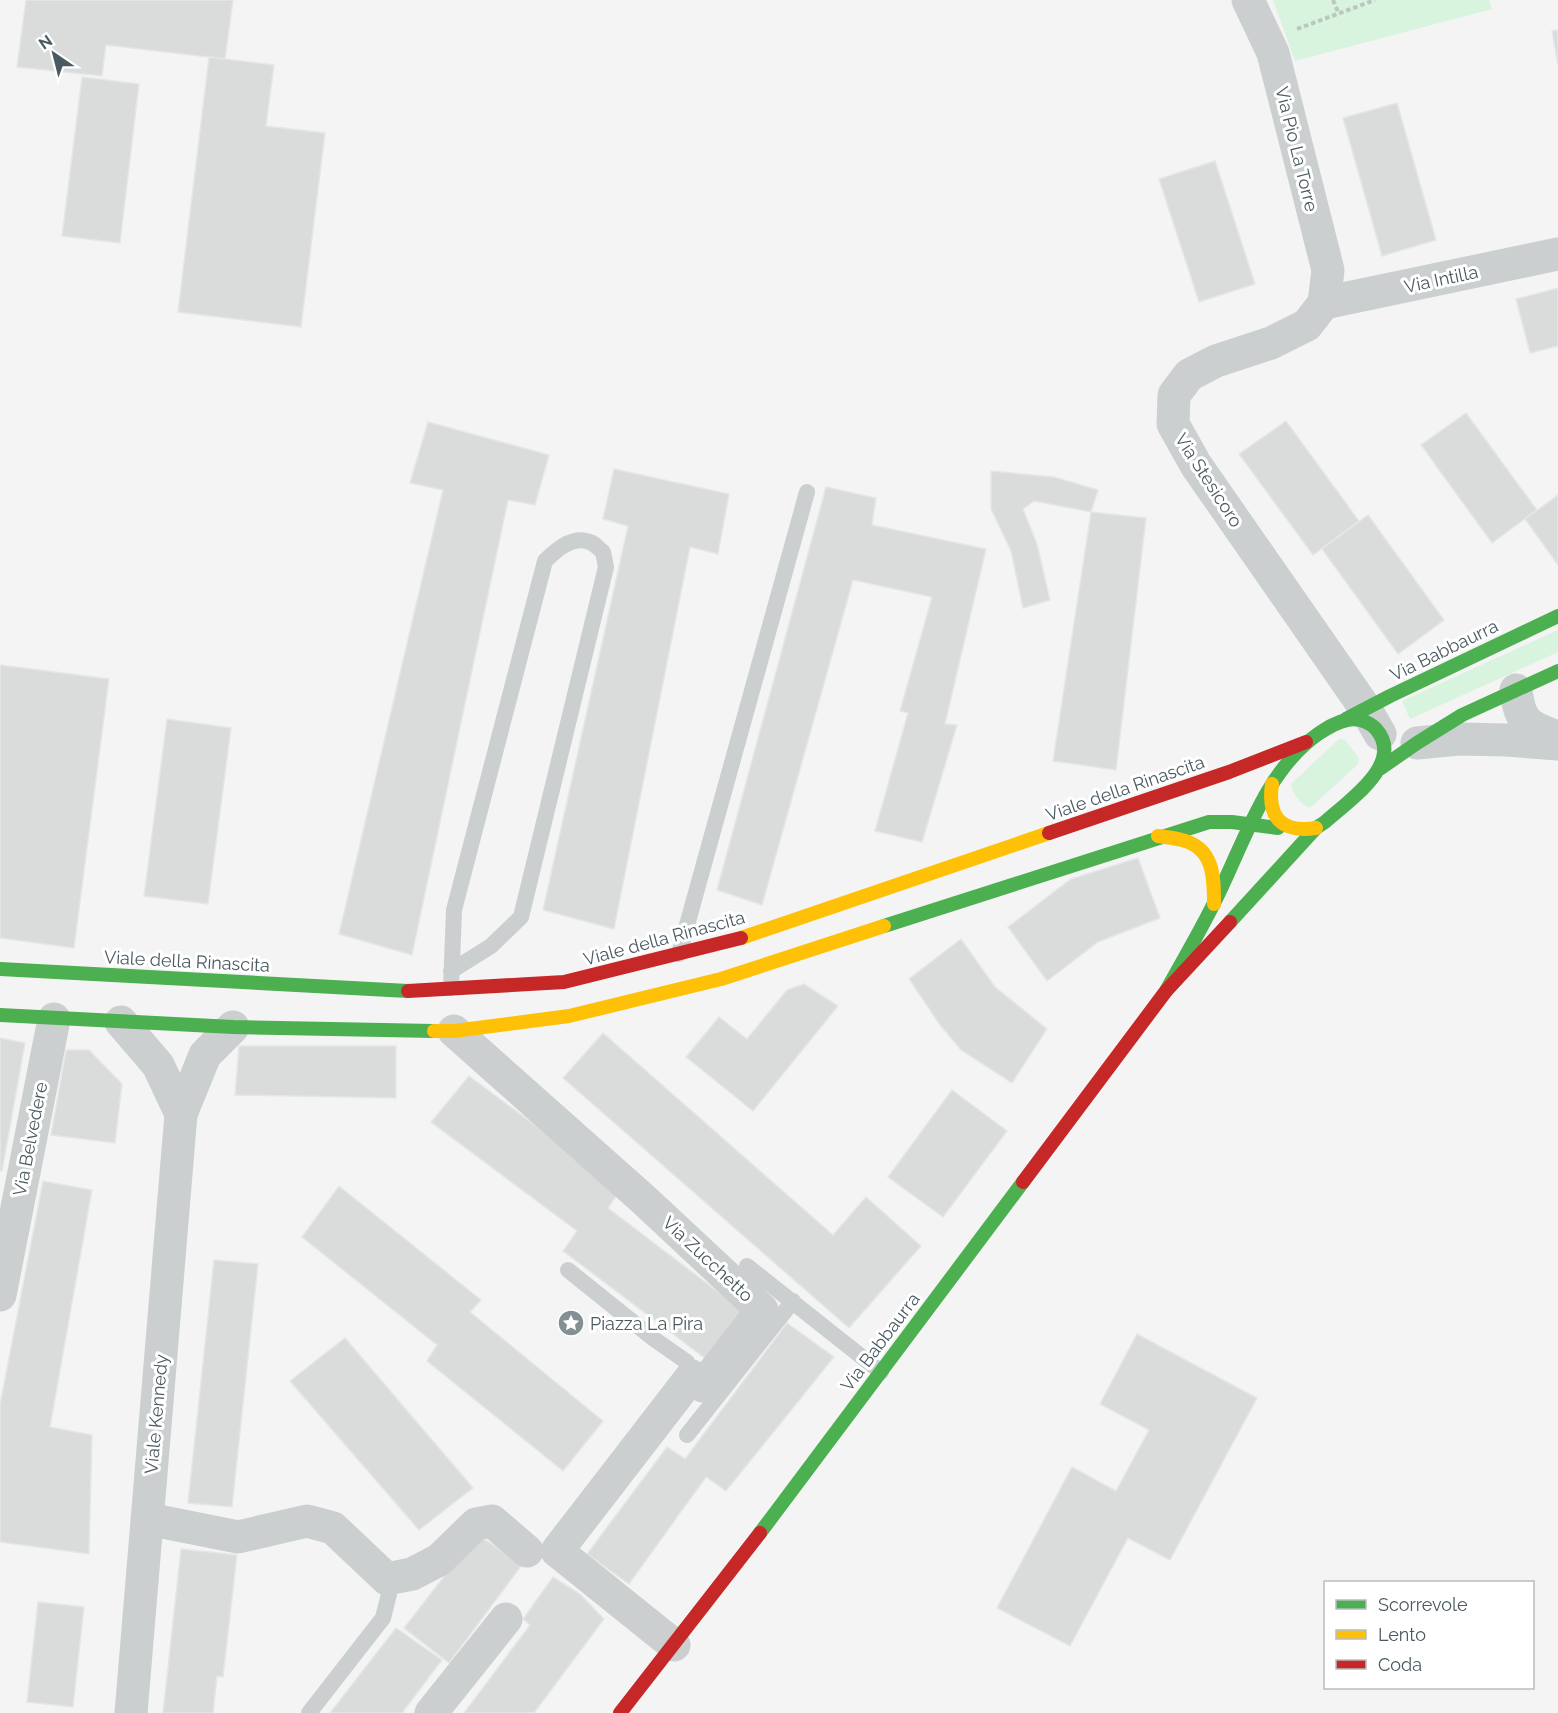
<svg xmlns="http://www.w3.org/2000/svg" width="1558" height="1713" viewBox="0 0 1558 1713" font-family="Raleway,sans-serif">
	<rect width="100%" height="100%" fill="#f4f4f4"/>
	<g fill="#d8f3de">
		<polygon points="1273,0 1489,0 1492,9 1295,61"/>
		<polygon points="1558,630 1558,652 1410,719 1402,701"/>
		<path d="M1339,739L1345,740L1359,758L1358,764L1310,808C1301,805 1292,793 1291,784Z"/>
	</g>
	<g fill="#dadcdc" stroke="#e5e6e7" stroke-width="1.5">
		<polygon points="26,0 233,0 225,59 106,45 102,76 17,67"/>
		<polygon points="1558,30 1558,65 1552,31"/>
		<polygon points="209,57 274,65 266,126 325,133 301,327 178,312"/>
		<polygon points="82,77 139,84 120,243 62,236"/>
		<polygon points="1397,103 1436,240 1382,256 1343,118"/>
		<polygon points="1215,161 1255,284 1199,302 1159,179"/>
		<polygon points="1558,288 1558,346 1530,353 1516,299"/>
		<polygon points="1466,413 1537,510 1492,543 1421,445"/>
		<polygon points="1286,421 1359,521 1313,555 1239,454"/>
		<polygon points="428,422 549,455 535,505 508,500 412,955 339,934 443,490 410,483"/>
		<polygon points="614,469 729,494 718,554 690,547 614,929 543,910 628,526 603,519"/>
		<polygon points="991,471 1054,477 1098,490 1091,512 1034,501 1023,509 1037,544 1050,600 1023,608 1011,551 991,509"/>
		<polygon points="826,487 876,498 872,525 986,549 945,724 957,725 922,842 875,831 908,713 900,711 932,597 853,580 762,905 717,890"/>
		<polygon points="1558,495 1558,565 1525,519"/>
		<polygon points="1091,512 1146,518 1116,770 1053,761"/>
		<polygon points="1368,515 1444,620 1398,654 1322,549"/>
		<polygon points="0,665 109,679 74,948 0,938"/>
		<polygon points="167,719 231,728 208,904 144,896"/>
		<polygon points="1138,858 1160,918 1098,942 1047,981 1008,927 1071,879"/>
		<polygon points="961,939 995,987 1047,1029 1012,1083 961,1050 940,1025 909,979"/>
		<polygon points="804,984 838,1006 753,1111 686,1057 719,1017 747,1039 787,990"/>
		<polygon points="603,1033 833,1235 866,1197 921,1246 849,1328 563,1078"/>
		<polygon points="0,1038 25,1043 2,1171 0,1171"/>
		<polygon points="239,1046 396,1046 396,1098 235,1095"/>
		<polygon points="66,1050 89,1050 122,1084 115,1143 51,1135"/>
		<polygon points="469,1076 621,1189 608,1208 742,1310 706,1359 563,1251 577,1231 431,1122"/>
		<polygon points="952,1090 1007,1131 943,1217 888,1177"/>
		<polygon points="43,1181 92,1190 50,1427 92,1435 89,1554 0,1542 0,1405"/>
		<polygon points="339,1186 481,1300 470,1312 603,1421 563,1471 427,1361 437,1345 302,1237"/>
		<polygon points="214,1260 258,1264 232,1507 188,1503"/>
		<polygon points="787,1323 834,1357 726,1491 706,1477 629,1584 587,1554 667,1447 685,1459"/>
		<polygon points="1137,1334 1257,1398 1170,1560 1128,1538 1070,1646 997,1608 1072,1467 1116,1491 1149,1430 1100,1404"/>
		<polygon points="345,1338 473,1488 419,1530 290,1381"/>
		<polygon points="477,1534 522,1565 449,1663 404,1628"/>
		<polygon points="181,1549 237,1555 223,1677 217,1676 213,1713 163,1713"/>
		<polygon points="553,1577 580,1594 604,1619 534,1713 464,1713 530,1625 523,1619"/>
		<polygon points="38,1602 84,1607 73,1707 27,1702"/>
		<polygon points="396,1628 442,1660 402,1713 330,1713"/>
	</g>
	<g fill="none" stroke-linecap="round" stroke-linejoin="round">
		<g stroke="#bac7c1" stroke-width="4" stroke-dasharray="4.5 3" stroke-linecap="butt">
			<polyline points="1333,0 1339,14"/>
			<polyline points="1297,29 1375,0"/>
		</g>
		<g stroke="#cbcfcf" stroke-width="16">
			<polyline points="679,954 807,492"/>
			<path d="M451,971L491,946L521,917L606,567L603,552C600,550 596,545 592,543C574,534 557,549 545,561L454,910L451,988"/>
			<polyline points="747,1266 881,1372"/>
			<polyline points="568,1270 654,1339 687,1362 692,1376"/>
			<polyline points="687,1435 793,1301"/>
			<polyline points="309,1713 383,1618 389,1594 387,1579"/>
		</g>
		<g stroke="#cbcfcf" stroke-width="33">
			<polyline points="1248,0 1273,53 1328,270 1324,303"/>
			<polyline points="1324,303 1307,325 1271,343 1216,361 1189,375 1174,395 1173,424 1196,465 1365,708 1380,734"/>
			<polyline points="1324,303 1558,254"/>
			<path d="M1516,690C1520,723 1528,727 1558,737"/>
			<polyline points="1417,743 1458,739 1507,740 1558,744"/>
			<polyline points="121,1022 158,1065 181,1114 205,1055 233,1027"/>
			<polyline points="454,1031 643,1199 762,1310 703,1386 692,1376 557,1551 674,1645"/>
			<polyline points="0,1295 54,1019"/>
			<polyline points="148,1519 238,1537 307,1521 333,1528 387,1579 412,1574 439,1560 476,1524 492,1521 527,1551"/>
			<polyline points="131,1713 181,1114"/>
			<polyline points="431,1713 506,1619"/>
		</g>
		<g stroke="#4caf50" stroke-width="14">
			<polyline points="1346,719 1390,696 1558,616"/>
			<polyline points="1381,768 1417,743 1462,715 1558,671"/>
			<polyline points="884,926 1209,822 1232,822 1278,828"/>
			<polyline points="0,969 408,991"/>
			<path d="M1166,991C1183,960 1201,930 1216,899C1244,843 1265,771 1318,734C1327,728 1336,722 1347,720C1357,718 1368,721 1376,729C1406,763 1347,802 1325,822L1316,828L1230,922"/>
			<polyline points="0,1015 233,1027 434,1031"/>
			<polyline points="760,1533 1023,1182"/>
		</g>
		<g stroke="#ffc107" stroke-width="14">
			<path d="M1272,784C1267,818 1282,833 1316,828"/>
			<path d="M1158,836C1166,837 1174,838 1182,840C1214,848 1214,877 1214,904"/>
			<polyline points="741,938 1049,833"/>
			<polyline points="434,1031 454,1031 569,1016 721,979 884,926"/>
		</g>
		<g stroke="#c62828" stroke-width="14">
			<polyline points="1049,833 1229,772 1306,742"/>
			<polyline points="408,991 564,982 741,938"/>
			<polyline points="1023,1182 1166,991 1230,922"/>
			<polyline points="620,1713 760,1533"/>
		</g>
	</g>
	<defs>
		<symbol id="sight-disc" viewBox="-11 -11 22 22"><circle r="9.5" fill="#859094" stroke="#fff"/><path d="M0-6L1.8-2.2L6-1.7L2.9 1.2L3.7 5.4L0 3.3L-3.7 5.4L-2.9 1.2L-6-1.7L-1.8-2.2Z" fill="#fff"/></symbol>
	</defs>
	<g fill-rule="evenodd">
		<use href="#sight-disc" x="556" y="1308" width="30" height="30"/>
	</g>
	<g text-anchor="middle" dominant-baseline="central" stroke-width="6" stroke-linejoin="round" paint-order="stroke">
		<g font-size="18" fill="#495a61" stroke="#fff">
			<text transform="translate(1297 149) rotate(76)">Via Pio La Torre</text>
			<text transform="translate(1441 279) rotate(-12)">Via Intilla</text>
			<text transform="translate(1209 480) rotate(57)">Via Stesicoro</text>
			<text transform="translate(1444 650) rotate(-26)">Via Babbaurra</text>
			<text transform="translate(1125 788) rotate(-19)">Viale della Rinascita</text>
			<text transform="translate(664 938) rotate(-15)">Viale della Rinascita</text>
			<text transform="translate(187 961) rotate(3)">Viale della Rinascita</text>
			<text transform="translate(30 1139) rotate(-79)">Via Belvedere</text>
			<text transform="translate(708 1259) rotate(43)">Via Zucchetto</text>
			<text transform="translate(880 1342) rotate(-53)">Via Babbaurra</text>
			<text transform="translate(156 1414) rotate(-85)">Viale Kennedy</text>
		</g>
		<g font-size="18" fill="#495a61" stroke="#fff" text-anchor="start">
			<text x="590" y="1323">Piazza La Pira</text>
		</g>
	</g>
	<rect x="1324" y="1581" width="210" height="108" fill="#ffffff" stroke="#b6bdc0" stroke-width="1.5"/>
	<rect x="1336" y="1600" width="30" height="9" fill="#4caf50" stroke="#b6bdc0" stroke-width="1.5"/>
	<text x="1378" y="1611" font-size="18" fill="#495a61">Scorrevole</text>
	<rect x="1336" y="1630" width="30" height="9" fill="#ffc107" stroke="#b6bdc0" stroke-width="1.5"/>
	<text x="1378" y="1641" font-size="18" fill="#495a61">Lento</text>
	<rect x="1336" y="1660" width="30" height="9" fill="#c62828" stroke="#b6bdc0" stroke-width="1.5"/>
	<text x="1378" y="1671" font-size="18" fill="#495a61">Coda</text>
	<g transform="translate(54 54) rotate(325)" stroke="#ffffff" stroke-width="4.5" paint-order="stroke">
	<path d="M0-4.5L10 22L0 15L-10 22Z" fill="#495a61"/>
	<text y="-9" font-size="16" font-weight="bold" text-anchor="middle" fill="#495a61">N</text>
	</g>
</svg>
